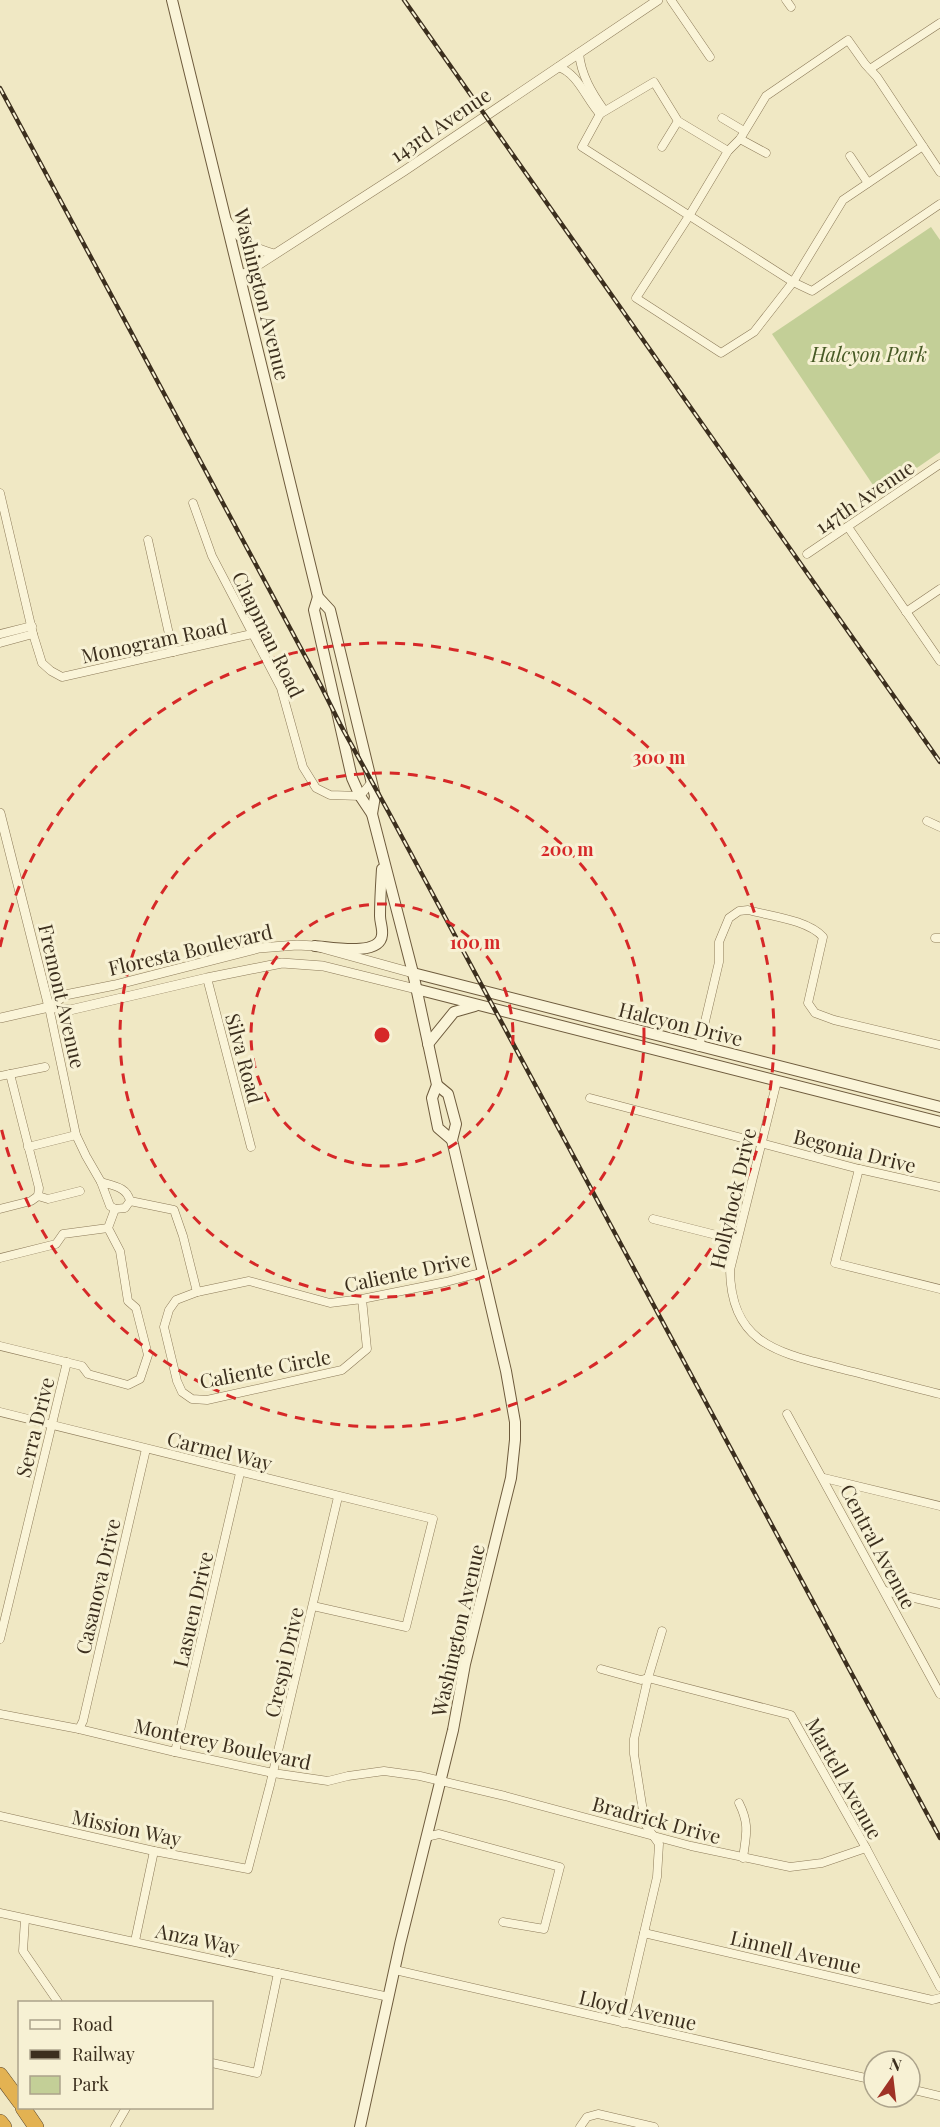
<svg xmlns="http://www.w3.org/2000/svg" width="940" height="2127" viewBox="0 0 940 2127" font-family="'Playfair Display',serif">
	<rect width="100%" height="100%" fill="#f0e8c4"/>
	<polygon fill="#c3cf97" points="931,227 940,240 940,452 879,494 772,334"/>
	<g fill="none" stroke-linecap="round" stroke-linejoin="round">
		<defs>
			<g id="minor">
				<polyline points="671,0 710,57"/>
				<polyline points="786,0 791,7"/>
				<path d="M579,53C581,75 592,93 604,110"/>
				<path d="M558,67C578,73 586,99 600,114"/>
				<polyline points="870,69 940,23"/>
				<polyline points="722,118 744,131"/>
				<polyline points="740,139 766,153"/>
				<polyline points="923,146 843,200 793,282 754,332 721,353 636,298 689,216 728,151 740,139 766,96 848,40 865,64 877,77 940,172"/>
				<polyline points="662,147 678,121"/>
				<polyline points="728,151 678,121 654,82 600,114 582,147 793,282 812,291 940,204"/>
				<polyline points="850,156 868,183"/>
				<polyline points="0,493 33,634 42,663 51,671 62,677 252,634"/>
				<polyline points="193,503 212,556 281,688 303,767 316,788 330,795 360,796 371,783"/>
				<polyline points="848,527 940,661"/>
				<polyline points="148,540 173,652"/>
				<polyline points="807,554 940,464"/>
				<polyline points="906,612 940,589"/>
				<polyline points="0,634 32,626"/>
				<polyline points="0,643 33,634"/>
				<polyline points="927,821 940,827"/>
				<polyline points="935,938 940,938"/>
				<polyline points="207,978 251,1147"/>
				<polyline points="49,1007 76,1135 86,1156 101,1182"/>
				<path d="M699,1047L719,962V942L729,918L739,911L748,910C770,916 808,920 823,937L808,1003L815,1013L834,1020L940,1045"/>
				<polyline points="10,1074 39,1188 38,1196"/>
				<polyline points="0,1076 45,1067"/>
				<path d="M777,1081L730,1270C731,1346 781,1353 842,1369C874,1377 907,1386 940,1394"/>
				<polyline points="590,1098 859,1169 940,1187"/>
				<polyline points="28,1147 76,1135"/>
				<polyline points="859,1169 835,1263 940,1289"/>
				<path d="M101,1182C114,1186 127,1187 130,1201L125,1208L115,1209L110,1206Z"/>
				<polyline points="130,1201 174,1210 183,1236 197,1292"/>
				<polyline points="0,1209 31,1201 38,1196 48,1199 80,1191"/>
				<polyline points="653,1219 736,1240"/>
				<polyline points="0,1258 56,1244 63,1234 108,1228"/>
				<polyline points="362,1299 367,1349 342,1370 207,1400 192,1399 182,1392 177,1381 164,1327 169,1310 176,1300 197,1292 249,1281 330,1303 362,1299 446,1282 484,1272"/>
				<polyline points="0,1346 82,1366 88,1374 128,1385 140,1379 148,1355 136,1308 128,1301 120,1251 108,1228 115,1209"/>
				<polyline points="0,1412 433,1519 406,1627 313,1606"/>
				<polyline points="787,1414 940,1694"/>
				<polyline points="824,1478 940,1506"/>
				<polyline points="885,1591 940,1604"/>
				<polyline points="0,1639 67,1362"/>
				<polyline points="601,1669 641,1680 648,1678 791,1715 866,1848 940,1987"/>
				<polyline points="0,1714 79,1729 175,1752 273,1773 328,1781 348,1776 384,1771 420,1776 505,1796 691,1846 790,1867 822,1863 866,1848"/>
				<polyline points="79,1729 83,1721 146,1449"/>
				<polyline points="175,1752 240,1473"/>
				<path d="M739,1803C750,1825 746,1835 743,1858"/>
				<polyline points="0,1816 154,1851 248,1869 270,1785 338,1497"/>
				<polyline points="426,1837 439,1834 560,1867 544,1929 503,1922"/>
				<polyline points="0,1913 389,1997"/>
				<polyline points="25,1919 23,1951 58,2002"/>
				<polyline points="644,1933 932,2000 940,1998"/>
				<polyline points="135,1941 154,1851"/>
				<polyline points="395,1970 874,2080"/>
				<polyline points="623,2023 657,1877 659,1844 645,1824 634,1754 634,1739 648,1678 662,1631"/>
				<polyline points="212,2063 257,2073 278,1973"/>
				<polyline points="910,2089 940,2096"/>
				<polyline points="115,2127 126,2108"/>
				<polyline points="580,2127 587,2117 598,2114 654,2127"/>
			</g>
			<g id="tertiary">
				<path d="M227,221C242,242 249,247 274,254"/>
				<polyline points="241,276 404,171 658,0"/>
				<polyline points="0,813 49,1007"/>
				<polyline points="49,1007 65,995 115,985 259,948 297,945 315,946 413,973"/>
				<polyline points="0,1018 49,1007 70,1010 207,978 282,963 323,966 416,989"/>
			</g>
			<g id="secondary">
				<polyline points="172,0 318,597 330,610 375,796 372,814"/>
				<polyline points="318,597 314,610 352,778 360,796 372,814 413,973 437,1085 432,1098 438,1128 452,1140"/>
				<path d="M315,946C330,947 380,957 382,935C383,929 380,922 380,916C380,900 381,885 382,869"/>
				<polyline points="413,973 940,1107"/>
				<polyline points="416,989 940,1122"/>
				<polyline points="428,1044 454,1012 475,1006"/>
				<polyline points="360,2127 400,1944 453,1730 465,1664 511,1478 515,1440 515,1422 506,1371 452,1140 456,1124 448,1094 437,1085"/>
			</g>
			<g id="motorway">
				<polyline points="0,2075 20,2102"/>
				<polyline points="23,2108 36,2127"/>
				<polyline points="0,2122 4,2127"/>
			</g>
		</defs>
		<use href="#minor" stroke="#8c7a59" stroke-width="9"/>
		<use href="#tertiary" stroke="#8c7a59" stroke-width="10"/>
		<use href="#secondary" stroke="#6e5b3d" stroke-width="12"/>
		<use href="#motorway" stroke="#5a472e" stroke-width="16"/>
		<use href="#minor" stroke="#faf4d8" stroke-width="8"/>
		<use href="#tertiary" stroke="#faf4d8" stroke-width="9"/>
		<use href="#secondary" stroke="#faf4d8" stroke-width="10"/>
		<use href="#motorway" stroke="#e3b252" stroke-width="15"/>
		<defs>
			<g id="rail">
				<polyline points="404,0 940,762"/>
				<polyline points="0,88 320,684 340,724 388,811 940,1838"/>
			</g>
		</defs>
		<use href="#rail" stroke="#3c2f1e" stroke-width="4.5"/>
		<use href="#rail" stroke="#f7f1d4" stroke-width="2" stroke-dasharray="7" stroke-linecap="butt"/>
	</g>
	<g fill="none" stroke="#d62828" stroke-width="3" stroke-dasharray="10 8">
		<circle cx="382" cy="1035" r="131"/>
		<circle cx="382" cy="1035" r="262"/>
		<path d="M0 947A392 392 0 1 1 0 1123"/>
	</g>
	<g text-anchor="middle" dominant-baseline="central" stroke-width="6" stroke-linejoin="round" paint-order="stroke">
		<g font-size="20" fill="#3c2f1e" stroke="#f7f1d4">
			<text transform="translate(440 124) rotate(-34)">143rd Avenue</text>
			<text transform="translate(263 294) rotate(76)">Washington Avenue</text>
			<text transform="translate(864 496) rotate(-34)">147th Avenue</text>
			<text transform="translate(269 634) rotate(64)">Chapman Road</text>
			<text transform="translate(154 640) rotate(-12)">Monogram Road</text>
			<text transform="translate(190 949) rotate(-13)">Floresta Boulevard</text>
			<text transform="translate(63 996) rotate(77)">Fremont Avenue</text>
			<text transform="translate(681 1023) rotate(14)">Halcyon Drive</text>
			<text transform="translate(245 1058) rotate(75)">Silva Road</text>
			<text transform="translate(855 1150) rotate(14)">Begonia Drive</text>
			<text transform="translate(732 1198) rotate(-77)">Hollyhock Drive</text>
			<text transform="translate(407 1271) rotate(-12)">Caliente Drive</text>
			<text transform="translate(265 1368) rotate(-11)">Caliente Circle</text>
			<text transform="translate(34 1427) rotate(-76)">Serra Drive</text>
			<text transform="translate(220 1450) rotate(14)">Carmel Way</text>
			<text transform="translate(879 1546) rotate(62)">Central Avenue</text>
			<text transform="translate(97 1586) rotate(-77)">Casanova Drive</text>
			<text transform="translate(192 1609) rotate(-77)">Lasuen Drive</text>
			<text transform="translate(457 1630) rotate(-77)">Washington Avenue</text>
			<text transform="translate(283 1662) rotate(-77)">Crespi Drive</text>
			<text transform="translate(223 1743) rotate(12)">Monterey Boulevard</text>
			<text transform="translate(845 1778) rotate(61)">Martell Avenue</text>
			<text transform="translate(657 1819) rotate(15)">Bradrick Drive</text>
			<text transform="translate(127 1827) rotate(12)">Mission Way</text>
			<text transform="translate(198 1938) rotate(12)">Anza Way</text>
			<text transform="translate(796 1951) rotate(13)">Linnell Avenue</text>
			<text transform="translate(638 2009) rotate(13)">Lloyd Avenue</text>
		</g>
		<g font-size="20" font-style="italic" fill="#465924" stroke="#f7f1d4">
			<text x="869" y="353">Halcyon Park</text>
		</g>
	</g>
	<circle cx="382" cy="1035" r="9" fill="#d62828" stroke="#f7f1d4" stroke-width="3"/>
	<g font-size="18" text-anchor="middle" font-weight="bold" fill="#d62828" stroke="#f7f1d4" stroke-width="6" stroke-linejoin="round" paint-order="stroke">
		<text x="659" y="764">300 m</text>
		<text x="567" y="856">200 m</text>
		<text x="475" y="949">100 m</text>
	</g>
	<rect x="18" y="2001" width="195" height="108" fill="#f7f1d4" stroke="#aca38b" stroke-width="1.5"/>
	<rect x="30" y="2020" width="30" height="9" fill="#faf4d8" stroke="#aca38b" stroke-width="1.5"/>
	<text x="72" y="2031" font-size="18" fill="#3c2f1e">Road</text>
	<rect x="30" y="2050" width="30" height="9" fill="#3c2f1e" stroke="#aca38b" stroke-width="1.5"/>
	<text x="72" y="2061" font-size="18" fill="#3c2f1e">Railway</text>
	<rect x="30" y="2076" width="30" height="18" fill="#c3cf97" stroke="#aca38b" stroke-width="1.5"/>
	<text x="72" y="2091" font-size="18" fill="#3c2f1e">Park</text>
	<g transform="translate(892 2079) rotate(14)"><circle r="28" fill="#f7f1d4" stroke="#aca38b" stroke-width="1.5"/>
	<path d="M0-4.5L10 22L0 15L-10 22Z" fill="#9f3226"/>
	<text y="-9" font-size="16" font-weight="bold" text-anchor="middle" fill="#3c2f1e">N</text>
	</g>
</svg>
